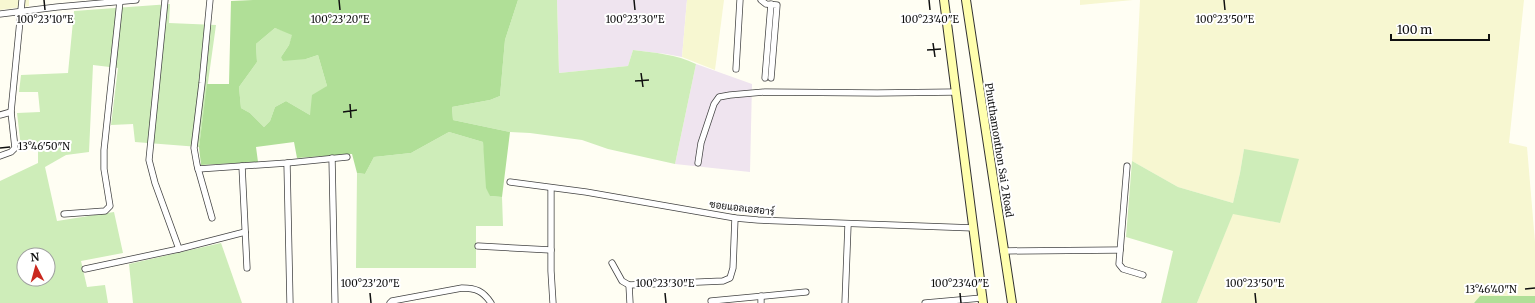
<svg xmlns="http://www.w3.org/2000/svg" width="1535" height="303" viewBox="0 0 1535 303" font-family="Merriweather,Sarabun,serif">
	<rect width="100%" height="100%" fill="#fffef3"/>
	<g fill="#efe4ef">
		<polygon points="557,0 687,0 682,57 666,54 633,50 628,66 559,73"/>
		<polygon points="696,64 752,84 750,172 675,164"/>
	</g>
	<g fill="#f7f7d1">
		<polygon points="0,0 29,0 29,6 0,10"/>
		<polygon points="687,0 724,0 715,70 682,57"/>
		<polygon points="1080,0 1133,0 1080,5"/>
		<polygon points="1140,0 1524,0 1509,143 1527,147 1535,242 1535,296 1480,296 1474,303 1197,303 1233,213 1280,223 1244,149 1240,173 1233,203 1178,187 1132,161"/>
	</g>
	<g fill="#ceedb9" fill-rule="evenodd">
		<path d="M518,0H557L559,73L628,66L633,50C655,53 676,54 696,64L675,164L608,149L582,140L530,133L510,132L453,120L452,107L490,100L500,96L505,40Z"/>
		<path d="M170,4L169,23L216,25L199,147L135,142L133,124L111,125L118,68L93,65L89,152L66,155L45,167L57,221L114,212L123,253L81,261L87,287L105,285L108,303H0V181L38,163V144L21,147L17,113L40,112L38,92H19L21,75L68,73L74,11ZM24,255H48V279H24Z"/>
		<polygon points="275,28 293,34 289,45 281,57 306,59 318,55 327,86 310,115 286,101 275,107 270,121 264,127 250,113 241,108 239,87 257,62 256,44"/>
		<polygon points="449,132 483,142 490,196 502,197 503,226 476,226 476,268 356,268 357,173 365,174 374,157 411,153"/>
		<polygon points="1244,149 1299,159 1280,223 1233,214 1197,303 1161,303 1173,251 1126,237 1132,161 1178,187 1233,203 1240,173"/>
		<polygon points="221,243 242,303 133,303 129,264"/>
	</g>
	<g fill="#b0df97" fill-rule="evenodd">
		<path d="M253,0H518L505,40L500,96L490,100L452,107L453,120L510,132L502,197L490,196L486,188L483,142L449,132L411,153L374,157L365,174L357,173L352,154L297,158L294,142L256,147L258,162L201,165L199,147L207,84H229L231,1ZM275,28L292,35L289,45L281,57L283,61L306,59L318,55L327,86L312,95L310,115L286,101L275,107L270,121L264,127L250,113L241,108L239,87L257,62L256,44Z"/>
		<polygon points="1480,296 1535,296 1535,303 1474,303"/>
	</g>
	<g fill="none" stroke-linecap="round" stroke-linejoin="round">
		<defs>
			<g id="minor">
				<polyline points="165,0 149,160 155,183 179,249"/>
				<polyline points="210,0 202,83 194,148 197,165 212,218"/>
				<polyline points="761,0 766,4 777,5 771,78"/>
				<polyline points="0,14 57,7 136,0"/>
				<polyline points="736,69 740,0"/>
				<polyline points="765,78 771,4"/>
				<polyline points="0,115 11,112"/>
				<polyline points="0,156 11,152 15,148 11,112 22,0"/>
				<polyline points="332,158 335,303"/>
				<polyline points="287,163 290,303"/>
				<polyline points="698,163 701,143 714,104 719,97 730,95 765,92 877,93 956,92"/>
				<polyline points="242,166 247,268"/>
				<polyline points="1127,166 1119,264 1123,269 1143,275"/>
				<polyline points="198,169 287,163 347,157"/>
				<polyline points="510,182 586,192 735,218 758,220 974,228"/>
				<polyline points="551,188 551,271 553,303"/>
				<polyline points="64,214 105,211 110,206 104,169 104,150 120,1"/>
				<polyline points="478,246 551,250"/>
				<polyline points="1003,251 1120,250"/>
				<polyline points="612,263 622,281 629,285 723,281 730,278 733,268 735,218"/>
				<polyline points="85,269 179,249 245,232"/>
				<polyline points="629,285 630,303"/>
				<polyline points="761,296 761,303"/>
				<polyline points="711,301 806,292"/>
				<path d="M390,303L392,301L462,288C476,288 483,291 491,303"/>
				<polyline points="845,303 848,225"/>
				<polyline points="925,303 982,298"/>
			</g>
			<g id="secondary">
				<polyline points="944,0 983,303"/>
				<polyline points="966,0 1012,303"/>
			</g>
		</defs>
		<use href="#minor" stroke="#434343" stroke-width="7"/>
		<use href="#secondary" stroke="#323232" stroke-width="10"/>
		<use href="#minor" stroke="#fff" stroke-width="5.5"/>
		<use href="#secondary" stroke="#ffffae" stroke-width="8"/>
	</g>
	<path fill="none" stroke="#101010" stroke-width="1.5" d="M44,0L45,10M339,0L340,10M634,0L635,10M929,0L930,10M1224,0L1225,10M933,43L935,57M927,50L941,49M641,73L643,87M635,81L649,80M350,104L351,118M343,112L357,110M0,148L10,147M1525,289L1535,288M370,293L371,303M665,293L666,303M960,293L961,303M1255,293L1256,303"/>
	<g text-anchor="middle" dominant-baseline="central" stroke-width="4" stroke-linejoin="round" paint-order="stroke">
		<g font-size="10" fill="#101010" stroke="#fff">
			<text transform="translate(999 150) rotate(81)">Phutthamonthon Sai 2 Road</text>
			<text transform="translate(742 208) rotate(7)">ซอยแอลเอสอาร์</text>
		</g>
	</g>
	<g font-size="10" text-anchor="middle" fill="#101010" stroke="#fff" stroke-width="4" stroke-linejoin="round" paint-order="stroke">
		<text x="45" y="23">100°23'10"E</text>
		<text x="340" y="23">100°23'20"E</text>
		<text x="635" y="23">100°23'30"E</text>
		<text x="930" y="23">100°23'40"E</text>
		<text x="1225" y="23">100°23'50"E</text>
		<text x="44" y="150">13°46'50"N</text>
		<text x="370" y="287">100°23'20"E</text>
		<text x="665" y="287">100°23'30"E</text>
		<text x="960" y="287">100°23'40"E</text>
		<text x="1255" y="287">100°23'50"E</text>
		<text x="1491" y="293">13°46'40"N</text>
	</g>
	<g transform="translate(36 267) rotate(354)"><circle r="19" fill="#ffffff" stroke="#9f9f9f"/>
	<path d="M0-3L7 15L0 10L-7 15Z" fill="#ca281e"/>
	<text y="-6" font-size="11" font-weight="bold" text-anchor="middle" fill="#101010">N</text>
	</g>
	<path d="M1391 34v6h98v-6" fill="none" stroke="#101010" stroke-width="2"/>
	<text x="1397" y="34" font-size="12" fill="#101010" stroke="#ffffff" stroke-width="3" paint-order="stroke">100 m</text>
</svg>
